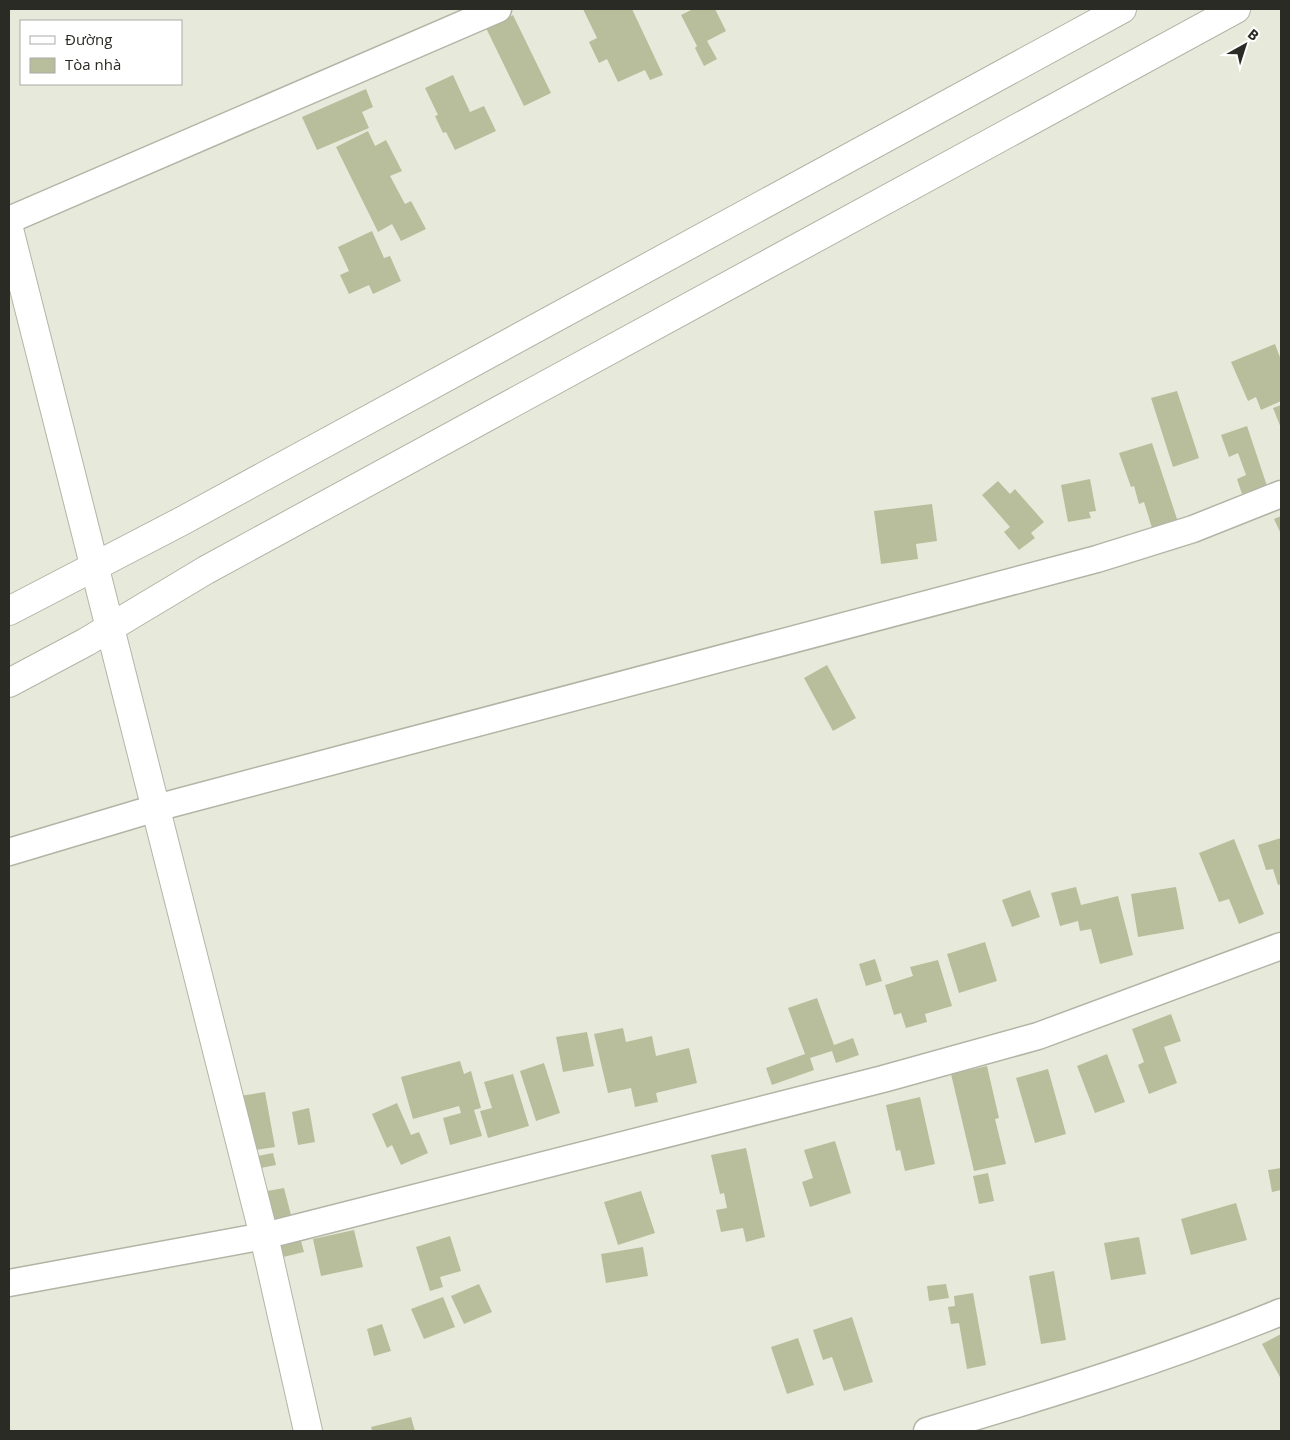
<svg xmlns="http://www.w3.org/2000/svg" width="1290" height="1440" viewBox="0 0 1290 1440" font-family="'Open Sans',sans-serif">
	<rect width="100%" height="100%" fill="#e7eada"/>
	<g fill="#b8be9b">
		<polygon points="583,9 632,9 663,75 650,80 645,70 618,82 607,59 599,63 589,42 597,38"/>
		<polygon points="693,9 715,9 726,31 707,41 717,59 704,66 695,48 697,46 681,15"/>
		<polygon points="513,15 551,93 524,106 486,28"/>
		<polygon points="453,75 470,112 484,106 496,131 455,150 446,132 443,133 435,116 438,115 425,88"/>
		<polygon points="366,89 373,107 362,112 369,128 317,150 302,117"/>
		<polygon points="368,131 375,146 386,140 402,171 390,176 405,204 411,201 426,229 401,241 392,224 378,232 336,147"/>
		<polygon points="372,231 384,258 390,256 401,281 373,294 369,285 349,294 340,275 349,271 338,247"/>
		<polygon points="1275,344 1281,360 1281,401 1261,410 1256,397 1248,401 1231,362"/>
		<polygon points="1177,391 1199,458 1173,467 1151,398"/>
		<polygon points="1281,405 1281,428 1273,408"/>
		<polygon points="1247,426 1267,486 1242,494 1237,479 1246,475 1238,453 1229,457 1221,435"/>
		<polygon points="1152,443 1178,522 1153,531 1144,502 1139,504 1134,486 1131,487 1119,453"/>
		<polygon points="1090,479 1096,511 1089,512 1091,518 1068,522 1061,485"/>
		<polygon points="998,481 1010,494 1015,489 1044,522 1031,533 1035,538 1019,550 1004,532 1010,527 982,495"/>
		<polygon points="932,504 937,541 916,544 918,559 881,564 874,511"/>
		<polygon points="1281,516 1281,534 1274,519"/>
		<polygon points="827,665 856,718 833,731 804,678"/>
		<polygon points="1281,838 1281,884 1278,885 1273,869 1266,870 1258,845"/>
		<polygon points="1234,839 1264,914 1239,924 1229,899 1219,902 1199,853"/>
		<polygon points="1076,887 1081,905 1118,896 1133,955 1100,964 1091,929 1080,931 1078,921 1060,926 1051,893"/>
		<polygon points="1176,887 1184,929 1138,937 1131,894"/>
		<polygon points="1030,890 1040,917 1012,927 1002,900"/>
		<polygon points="985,942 997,981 959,993 947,954"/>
		<polygon points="875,959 882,981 866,986 859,964"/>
		<polygon points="938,960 952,1006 925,1014 927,1022 906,1028 901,1013 894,1015 885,985 913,976 910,967"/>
		<polygon points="817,998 834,1045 853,1038 859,1055 836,1063 832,1051 810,1058 814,1070 772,1085 766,1068 805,1054 788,1008"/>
		<polygon points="1171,1014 1181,1041 1164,1047 1177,1083 1149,1094 1138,1065 1144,1062 1132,1029"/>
		<polygon points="623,1028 626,1042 652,1036 656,1056 689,1048 697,1083 656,1093 658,1102 635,1107 631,1088 608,1093 594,1034"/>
		<polygon points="587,1032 594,1066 563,1072 556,1037"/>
		<polygon points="1107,1054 1125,1102 1095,1113 1077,1066"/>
		<polygon points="460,1061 464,1074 471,1071 481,1108 474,1110 482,1136 450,1145 443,1118 461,1113 459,1106 413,1119 401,1077"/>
		<polygon points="544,1063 560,1113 536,1121 520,1071"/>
		<polygon points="987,1066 999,1118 995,1119 1006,1164 974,1171 951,1074"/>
		<polygon points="1048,1069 1066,1134 1035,1143 1016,1078"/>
		<polygon points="513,1074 529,1126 488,1138 480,1111 492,1108 484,1082"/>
		<polygon points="265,1092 275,1147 250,1151 240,1096"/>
		<polygon points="920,1097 935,1164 905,1171 900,1150 896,1151 886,1105"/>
		<polygon points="397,1103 411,1135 419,1132 428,1153 401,1165 392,1145 387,1148 372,1114"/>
		<polygon points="309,1108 315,1142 298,1145 292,1112"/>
		<polygon points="835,1141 851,1193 810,1207 802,1182 813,1178 804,1150"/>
		<polygon points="746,1148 765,1237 746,1242 743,1228 721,1232 716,1210 727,1208 724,1193 720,1194 711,1155"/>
		<polygon points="273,1153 276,1165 256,1169 253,1157"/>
		<polygon points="1281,1168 1281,1190 1272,1192 1268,1170"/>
		<polygon points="988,1173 994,1201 979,1204 973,1176"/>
		<polygon points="284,1188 291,1215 274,1219 267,1191"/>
		<polygon points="641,1191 655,1233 618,1245 604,1202"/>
		<polygon points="1236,1203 1247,1240 1191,1255 1181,1219"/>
		<polygon points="354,1230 363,1267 321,1276 313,1239"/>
		<polygon points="450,1236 461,1271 440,1277 443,1287 430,1291 416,1247"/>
		<polygon points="300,1237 304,1252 275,1259 272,1243"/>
		<polygon points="1139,1237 1146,1274 1111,1280 1104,1243"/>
		<polygon points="643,1247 648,1276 606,1283 601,1254"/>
		<polygon points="1054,1271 1066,1340 1041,1344 1029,1276"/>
		<polygon points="479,1284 492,1312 464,1324 451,1296"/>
		<polygon points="946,1284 949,1298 929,1301 927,1286"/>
		<polygon points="973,1293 986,1365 967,1369 959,1323 951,1324 948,1307 955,1306 954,1296"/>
		<polygon points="443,1297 455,1327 424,1339 411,1309"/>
		<polygon points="852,1317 873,1382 844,1391 832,1357 823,1360 813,1330"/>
		<polygon points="382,1324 391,1351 374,1356 367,1329"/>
		<polygon points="1281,1334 1281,1379 1262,1344"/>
		<polygon points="798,1338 814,1385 787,1394 771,1347"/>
		<polygon points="411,1417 415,1431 372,1431 371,1427"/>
	</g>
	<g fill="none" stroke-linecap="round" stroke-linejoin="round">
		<defs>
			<g id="street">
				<polyline points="9,220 498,9"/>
				<polyline points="9,852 156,808 1097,559 1193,529 1281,494"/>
				<polyline points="9,1283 264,1236 883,1079 1038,1036 1281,946"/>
				<path d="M927,1431C1046,1396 1166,1359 1281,1312"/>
			</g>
			<g id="secondary">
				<polyline points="9,229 264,1236 308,1431"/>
				<polyline points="9,611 182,521 1122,9"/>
				<polyline points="9,683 86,642 206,570 1236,9"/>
			</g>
		</defs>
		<use href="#street" stroke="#b2b5a6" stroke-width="29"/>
		<use href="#secondary" stroke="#b2b5a6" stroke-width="30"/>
		<use href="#street" stroke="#fff" stroke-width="26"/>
		<use href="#secondary" stroke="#fff" stroke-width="28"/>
	</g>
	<rect width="1290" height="1440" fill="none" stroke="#2a2b25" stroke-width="20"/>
	<rect x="20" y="20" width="162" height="65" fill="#ffffff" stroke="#aaaaa8"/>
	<rect x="30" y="36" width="25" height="8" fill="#ffffff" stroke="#aaaaa8"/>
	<text x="65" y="45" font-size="15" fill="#2a2b25">Đường</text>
	<rect x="30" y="58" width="25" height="15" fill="#b8be9b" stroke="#aaaaa8"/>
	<text x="65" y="70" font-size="15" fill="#2a2b25">Tòa nhà</text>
	<g transform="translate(1245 45) rotate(39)" stroke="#ffffff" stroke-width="4" paint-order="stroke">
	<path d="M0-4L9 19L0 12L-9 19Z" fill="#2a2b25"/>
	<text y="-8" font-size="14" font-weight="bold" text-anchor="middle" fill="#2a2b25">B</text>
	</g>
</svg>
